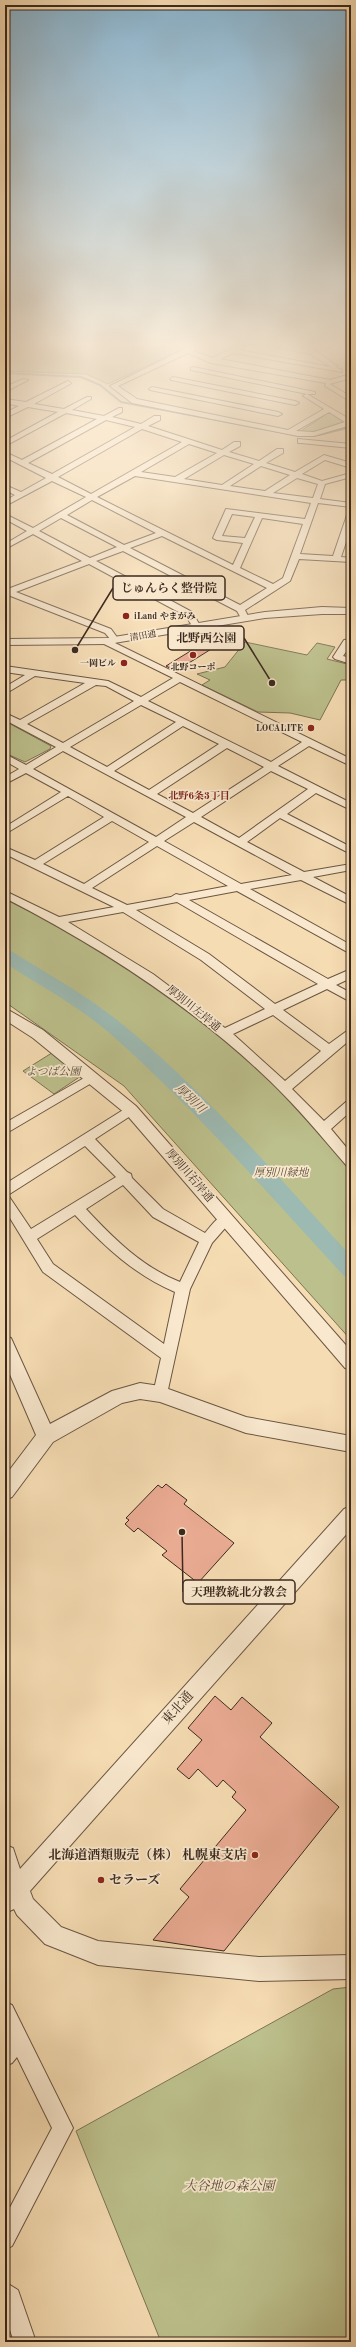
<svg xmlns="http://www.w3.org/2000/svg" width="356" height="2347" viewBox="0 0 356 2347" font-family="'Old Standard TT','Noto Serif JP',serif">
	<rect width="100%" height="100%" fill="#f6dcb3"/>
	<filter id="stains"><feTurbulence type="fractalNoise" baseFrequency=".005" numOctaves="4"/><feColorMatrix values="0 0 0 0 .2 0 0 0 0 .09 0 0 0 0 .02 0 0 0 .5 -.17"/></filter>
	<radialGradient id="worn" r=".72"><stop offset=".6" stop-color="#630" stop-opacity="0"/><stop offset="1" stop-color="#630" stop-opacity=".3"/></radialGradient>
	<g fill="#bcc08c" stroke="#7c7455">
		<polygon points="5,347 187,347 108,384 86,374 5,371"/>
		<polygon points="328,413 332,414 343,422 311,433 301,431"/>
		<polygon points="245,642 307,655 317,643 335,647 327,659 351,665 351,680 341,680 320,720 290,713 258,712 202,685 210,680 197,674 225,667"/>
		<polygon points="5,721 51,746 50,749 25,762 5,753"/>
		<polygon points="5,899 88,941 157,984 279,1085 327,1137 351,1167 351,1340 124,1086 5,1002"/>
		<polygon points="55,1051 84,1074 54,1094 23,1071"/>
		<polygon points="351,1987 351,2342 161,2342 76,2131 333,1989"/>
	</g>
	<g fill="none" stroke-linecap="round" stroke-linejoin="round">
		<polyline stroke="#768077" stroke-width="2" points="5,373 81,377 100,385 121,402 301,436 319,435 351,427"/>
		<path fill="#9dbab2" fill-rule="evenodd" d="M5,949L11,951C50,975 91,998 127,1028C209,1096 279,1178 351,1256V1278L344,1276C269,1195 197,1111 115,1038C82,1008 42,987 5,963Z"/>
	</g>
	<g fill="#ebac94" stroke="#3b291e">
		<polygon points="215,636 229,638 176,671 166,666"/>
		<polygon points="166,1484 187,1500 184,1504 234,1543 198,1583 162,1555 167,1551 138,1528 134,1532 125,1524 129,1520 126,1518 158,1485 162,1488"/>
		<polygon points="215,1696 231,1710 242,1697 272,1723 260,1737 339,1807 224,1951 153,1940 189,1897 180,1889 246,1810 232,1797 236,1792 223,1780 217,1787 198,1769 189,1779 177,1769 202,1740 188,1728"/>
	</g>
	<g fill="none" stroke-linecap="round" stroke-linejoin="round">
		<defs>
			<g id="minor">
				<path d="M189,347H198L193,351L213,358L234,347H243L239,350L331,367L310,354L278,347H310L337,366V368L342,370V372L233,353L220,359L330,380L351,374V378L330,384L351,397V402L325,386L326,383L211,363L188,353L118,386L137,399L288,430L324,409L305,397L303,396L307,394L191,370V368L193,367L315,392V394H307L351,420V425L314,436H298L132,403L110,386ZM329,412L345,422L314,432L296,431Z"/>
				<polygon points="346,347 351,347 351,351"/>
				<polygon points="173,377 295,401 299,403 295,405 171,380 170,379"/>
				<polygon points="23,379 28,380 5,392 5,387"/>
				<path d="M68,381L71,383L70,384L34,404L64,409L87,397H91V399L72,410L104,416L119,408H122V412L112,417L141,424L154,416H160V420L148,426L222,450L234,442H240V446L229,452L259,461L277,449H283V453L266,463L295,472L324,455L351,463V468L325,460L302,474L322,481L351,473V477L325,484L320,499L351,503V507L318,503L300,554L333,556L347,515L351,513V527L341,557L351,558V562L299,559L290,581L245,610L249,618L248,620H242L237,611L177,580L153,591L192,612L201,627L194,629L186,616L89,564L16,592L111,629L119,640L115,643L351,759V766L309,746L278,766L351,803V810L316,793L287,814L351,847V854L280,818L247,842L304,872L351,864V870L313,877L351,897V905L301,880L250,889L351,945V954L237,891L189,900L328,979L351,969V978L336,985L351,993V1002L327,989L283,1010L329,1044L351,1028V1039L292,1089L324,1121L347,1101L351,1099V1111L331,1129L351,1153V1167L346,1165C322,1137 298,1108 271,1082C192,1006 102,948 5,898V891L59,917L114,907L5,854V847L35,860L104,817L68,796L5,834V827L61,792L26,773L5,784V777L19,769L5,761V754L26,765L56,747L5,720V713L20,720L85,683L35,676L5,694V687L25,675L5,672V666L108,681L141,697L173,678L102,643V639L111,640L105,633L8,595L5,596V590L82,561L33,534L5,549V544L27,531L5,519V514L33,528L86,497L52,481L5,506V501L15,495L5,490V485L21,492L46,478L5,457V452L22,460L97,419L66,413L5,446V441L58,412L28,407L5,418V413L19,406L5,403V399L26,402ZM106,420L135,427L52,474L28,463ZM142,429L182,442L91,494L58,477ZM189,444L217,453L175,477L141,472ZM224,455L254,464L222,485L184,479ZM261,466L290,475L265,491L230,486ZM135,476L311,503L305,519L226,509L213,538L217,540L243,543L233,565L97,497ZM297,478L318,484L313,498L273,493ZM92,500L156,533L124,545L67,515ZM232,514L255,517L245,538L222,536ZM61,518L117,547L90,558L39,531ZM262,518L303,524L283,578L273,584L240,568ZM162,536L267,588L240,605L130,548ZM123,551L171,576L147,588L96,561ZM180,682L302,742L271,762L148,701ZM96,685L106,686L134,701L63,743L27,724ZM141,705L176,722L107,767L70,747ZM183,726L219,744L149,790L114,771ZM227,748L264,767L193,813L157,794ZM63,751L186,817L156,837L33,769ZM271,771L308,789L239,838L201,817ZM112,821L149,842L84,884L43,864ZM194,822L292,875L241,884L164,841ZM157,846L228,886L180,895L176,894L171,897L127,905L92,888ZM177,902L318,984L275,1004L209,954L136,910ZM123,912L201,960L265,1009L225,1028L153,974L68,922ZM273,1015L321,1051L285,1081L233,1034Z"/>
				<polygon points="152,387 278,412 282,414 278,416 150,390 149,389"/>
				<polygon points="298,439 351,444 351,448 301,443 298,443"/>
				<polygon points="351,639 351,645 343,656 351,658 351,664 335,659 333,657 344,640"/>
				<polygon points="91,1074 95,1075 97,1078 95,1081 5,1134 5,1123"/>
				<path d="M131,1105L137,1110L135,1113L95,1139L127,1172L131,1174L132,1178L163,1209L205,1233C212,1225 220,1212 231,1215L233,1219L212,1243L190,1289L167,1394L165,1398L160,1400L155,1398L153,1394L161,1358L43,1272L5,1210V1184ZM85,1146L116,1177L31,1229L8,1195ZM123,1185L153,1217L199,1242L180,1282C142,1267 113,1238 86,1209ZM75,1215C105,1247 135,1275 175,1292L164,1344L53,1264L37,1239Z"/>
				<polygon points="5,2002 12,2005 73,2128 12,2246 5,2250 5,2217 52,2128 17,2057 12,2063 5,2066 5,2041 7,2038 5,2033"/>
				<polygon points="5,2282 18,2290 36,2342 14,2342 5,2315"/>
			</g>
			<g id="tertiary">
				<polygon points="322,607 351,608 351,614 322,614 265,618 108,644 5,645 5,639 108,638 265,612"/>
				<polygon points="5,1008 43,1030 136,1106 351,1351 351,1370 345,1368 126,1114 33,1038 5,1020"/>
				<polygon points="5,1336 11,1338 50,1424 112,1391 140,1383 160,1386 246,1417 351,1436 351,1452 246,1433 160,1402 140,1399 122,1403 53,1442 12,1497 5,1500 5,1476 36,1435 5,1363"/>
				<polygon points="351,1506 351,1529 30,1891 33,1899 61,1927 98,1941 259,1957 351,1955 351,1979 259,1981 98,1965 45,1944 17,1915 14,1909 5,1913 5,1845 13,1848 20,1869 344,1509"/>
			</g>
		</defs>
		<use href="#minor" stroke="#6a5643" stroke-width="2"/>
		<use href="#tertiary" stroke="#6a5643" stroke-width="2"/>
		<use href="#minor" fill="#f9e8ce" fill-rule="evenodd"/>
		<use href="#tertiary" fill="#f9e8ce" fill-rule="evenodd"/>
	</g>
	<linearGradient id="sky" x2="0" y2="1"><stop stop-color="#8ab6d2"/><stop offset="0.51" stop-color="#fbefdd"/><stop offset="1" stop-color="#fbefdd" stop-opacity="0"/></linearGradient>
	<rect width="356" height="676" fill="url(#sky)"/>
	<g fill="#8f2418" stroke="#f9e8ce" stroke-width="1.5">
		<circle cx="126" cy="616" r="4"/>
		<circle cx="193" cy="655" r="4"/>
		<circle cx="124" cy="663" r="4"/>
		<circle cx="311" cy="728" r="4"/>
		<circle cx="255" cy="1855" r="4"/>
		<circle cx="101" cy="1880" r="4"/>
	</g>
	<g text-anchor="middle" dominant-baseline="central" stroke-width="3.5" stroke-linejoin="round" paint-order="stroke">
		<g font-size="9" font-weight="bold" fill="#3b291e" stroke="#f9e8ce" text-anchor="end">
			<text x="134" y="616" text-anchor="start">iLand やまがみ</text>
			<text x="116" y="663">一岡ビル</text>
			<text x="193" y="667" text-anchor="middle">北野コーポ</text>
			<text x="303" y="728">LOCALITE</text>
		</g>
		<g font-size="9" fill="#3b291e" stroke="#f9e8ce">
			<text transform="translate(143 636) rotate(-10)">清田通</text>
		</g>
		<g font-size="10" font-weight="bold" fill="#7a1f14" stroke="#f9e8ce">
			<text x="199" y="796">北野6条3丁目</text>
		</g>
		<g font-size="11" fill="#3b291e" stroke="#f9e8ce">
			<text transform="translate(193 1009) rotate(39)">厚別川左岸通</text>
			<text transform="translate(189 1176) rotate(49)">厚別川右岸通</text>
		</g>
		<g font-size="11" font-style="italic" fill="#5b4f3a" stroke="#f9e8ce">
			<text x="53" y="1072">よつば公園</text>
			<text x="281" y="1173">厚別川緑地</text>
		</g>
		<g font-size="12" font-style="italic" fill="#544d43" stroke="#f9e8ce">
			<text transform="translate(190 1099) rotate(43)">厚別川</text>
		</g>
		<g font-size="13" fill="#3b291e" stroke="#f9e8ce">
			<text transform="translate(178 1708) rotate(-48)">東北通</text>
		</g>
		<g font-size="13" font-weight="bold" fill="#3b291e" stroke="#f9e8ce" text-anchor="end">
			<text x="247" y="1855">北海道酒類販売（株） 札幌東支店</text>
			<text x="109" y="1880" text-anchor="start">セラーズ</text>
		</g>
		<g font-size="13" font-style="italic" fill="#5b4f3a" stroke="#f9e8ce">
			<text x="229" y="2186">大谷地の森公園</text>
		</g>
	</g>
	<path fill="none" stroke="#3b291e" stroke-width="1.5" d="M75 650L113 588M272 683L244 638M182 1532L183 1592"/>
	<g fill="#3b291e" stroke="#f9e8ce" stroke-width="1.5">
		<circle cx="75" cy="650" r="4"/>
		<circle cx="272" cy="683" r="4"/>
		<circle cx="182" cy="1532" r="4"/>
	</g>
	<g fill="#f9e8ce" stroke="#3b291e" stroke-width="1.5">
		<rect x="113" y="576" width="112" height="24" rx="4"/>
		<rect x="168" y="626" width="76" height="24" rx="4"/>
		<rect x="183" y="1580" width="112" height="24" rx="4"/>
	</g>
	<g font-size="12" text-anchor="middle" font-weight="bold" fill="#3b291e">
		<text x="169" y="592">じゅんらく整骨院</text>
		<text x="206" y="642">北野西公園</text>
		<text x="239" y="1596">天理教統北分教会</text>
	</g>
	<rect width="356" height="2347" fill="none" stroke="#f6dcb3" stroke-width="20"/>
	<rect x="6" y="6" width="344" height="2335" fill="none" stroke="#3b291e" stroke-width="2"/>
	<rect x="10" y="10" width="336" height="2327" fill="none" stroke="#3b291e"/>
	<rect width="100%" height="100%" filter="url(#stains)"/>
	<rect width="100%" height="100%" fill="url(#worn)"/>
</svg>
